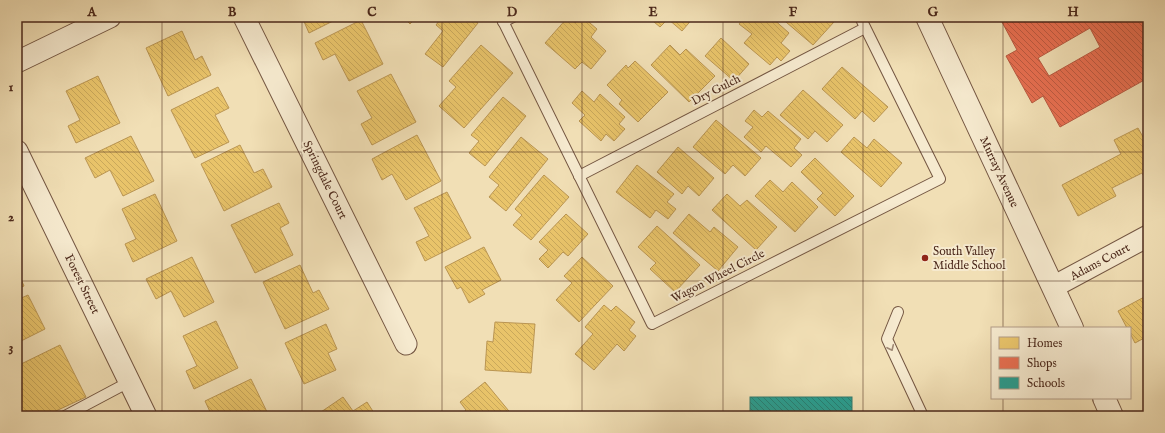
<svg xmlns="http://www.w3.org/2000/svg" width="1165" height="433" viewBox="0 0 1165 433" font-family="'IM FELL English',serif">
	<defs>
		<pattern id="homes-back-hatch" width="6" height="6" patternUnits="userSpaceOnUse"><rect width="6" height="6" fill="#e9c46a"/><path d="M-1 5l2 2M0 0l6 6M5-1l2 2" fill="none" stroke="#c9a85b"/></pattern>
		<pattern id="shops-back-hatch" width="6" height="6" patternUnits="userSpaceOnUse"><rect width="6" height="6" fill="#e76f51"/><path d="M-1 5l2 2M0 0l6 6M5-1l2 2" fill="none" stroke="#bd5b42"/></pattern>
		<pattern id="schools-back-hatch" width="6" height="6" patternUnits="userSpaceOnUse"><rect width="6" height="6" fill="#2a9d8f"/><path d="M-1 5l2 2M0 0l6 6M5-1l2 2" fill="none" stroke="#268074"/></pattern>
	</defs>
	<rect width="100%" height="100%" fill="#f1dfb5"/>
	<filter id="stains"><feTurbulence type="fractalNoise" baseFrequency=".005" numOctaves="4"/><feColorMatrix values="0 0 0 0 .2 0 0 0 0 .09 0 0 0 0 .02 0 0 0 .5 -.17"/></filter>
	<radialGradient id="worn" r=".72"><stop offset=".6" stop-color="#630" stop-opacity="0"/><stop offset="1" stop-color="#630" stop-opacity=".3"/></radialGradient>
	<g fill="url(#homes-back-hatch)" stroke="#ba9552">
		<polygon points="302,17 341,17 309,33"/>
		<polygon points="403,17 417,17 410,24"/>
		<polygon points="442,17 470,17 478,23 443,67 425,54 443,31 436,25"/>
		<polygon points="568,17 575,23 580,17 583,17 597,29 591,37 606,51 591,69 582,62 575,69 545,43"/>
		<polygon points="648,17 694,17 682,31 668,19 660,27"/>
		<polygon points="745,17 755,17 761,21 764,17 771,17 789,33 781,43 790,51 781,61 777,57 770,65 744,43 752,34 739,24"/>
		<polygon points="780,17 829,17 834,22 813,45"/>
		<polygon points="361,20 383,64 349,81 335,54 323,60 315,43"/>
		<polygon points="182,31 195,60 202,56 211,75 168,96 146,48"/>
		<polygon points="721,38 749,64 734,81 705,56"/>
		<polygon points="481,45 513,73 464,128 439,106 456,87 449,81"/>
		<polygon points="670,45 680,55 686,49 715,76 689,102 651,65"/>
		<polygon points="635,61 668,92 638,122 619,104 622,100 607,85 626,65 628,68"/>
		<polygon points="842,67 888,107 874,122 862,111 855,119 822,89"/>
		<polygon points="391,74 416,122 372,145 361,124 372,118 357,91"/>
		<polygon points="98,76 120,123 76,143 68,126 80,120 66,91"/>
		<polygon points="218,87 229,108 215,115 229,142 195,158 171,110"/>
		<polygon points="803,90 843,125 827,142 815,131 808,139 780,115"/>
		<polygon points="582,91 594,102 600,94 625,117 619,124 625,129 614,141 606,134 601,141 579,121 585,115 572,103"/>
		<polygon points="503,97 526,116 485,166 469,153 479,141 471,135"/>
		<polygon points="754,110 762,117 768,111 801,139 794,148 802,155 791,167 766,146 761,152 744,137 753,127 745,121"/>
		<polygon points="716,120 761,158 745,176 733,165 725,174 693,147"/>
		<polygon points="1138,128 1143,137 1148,135 1148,181 1147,182 1142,173 1112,188 1116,196 1078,216 1062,185 1121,154 1114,140"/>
		<polygon points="417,135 441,181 406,200 392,174 382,180 372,159"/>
		<polygon points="131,136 154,181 123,196 110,170 95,178 85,158"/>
		<polygon points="521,137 548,159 506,211 489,197 499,185 489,177"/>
		<polygon points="854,137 867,148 874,139 902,163 881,187 841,152"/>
		<polygon points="240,145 254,173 263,169 272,187 224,211 201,164"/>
		<polygon points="678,147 714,178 699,196 688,186 682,194 657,172"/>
		<polygon points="815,158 854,196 835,216 817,199 823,193 801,172"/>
		<polygon points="637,165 674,194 667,202 676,209 668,219 656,210 650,218 616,192"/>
		<polygon points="544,175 569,197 531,240 513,225 522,215 515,209"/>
		<polygon points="770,180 783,192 792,182 818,207 795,232 755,196"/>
		<polygon points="447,192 471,238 425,261 416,242 429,236 414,208"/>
		<polygon points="155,194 177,241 133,262 125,244 136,239 122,209"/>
		<polygon points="727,194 740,206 747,200 777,227 756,250 712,210"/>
		<polygon points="279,203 289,223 280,228 293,255 255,273 231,225"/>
		<polygon points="566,214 588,234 568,256 563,252 548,268 539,259 548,250 539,242"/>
		<polygon points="689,214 710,232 714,227 738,247 718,271 673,233"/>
		<polygon points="657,226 700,265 675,292 650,269 656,263 638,247"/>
		<polygon points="484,247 501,280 482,290 485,294 469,303 461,287 457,289 445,267"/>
		<polygon points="192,257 214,302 184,317 171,291 156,299 146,279"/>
		<polygon points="582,257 613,286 579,322 556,300 572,283 564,276"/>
		<polygon points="300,265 313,293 319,290 329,309 285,329 263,282"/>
		<polygon points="17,270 24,286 17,289"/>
		<polygon points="28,295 45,329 17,343 17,300"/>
		<polygon points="1148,295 1148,336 1135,343 1130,333 1130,328 1127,328 1118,311"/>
		<polygon points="604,305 611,311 616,306 635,322 629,330 636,336 624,351 617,344 594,370 575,354 593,334 585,327"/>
		<polygon points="216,321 238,368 194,389 186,371 197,366 183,336"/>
		<polygon points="495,322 535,324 531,373 485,370 487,341 493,342"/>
		<polygon points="326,324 337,349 328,353 336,370 304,384 285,343"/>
		<polygon points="60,345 86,397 45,416 17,416 17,366"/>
		<polygon points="251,379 269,416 231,416 230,413 224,416 212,416 205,401"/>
		<polygon points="485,382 513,416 459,416 466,410 460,402"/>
		<polygon points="343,397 353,411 367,402 376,416 315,416"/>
	</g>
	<path fill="url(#shops-back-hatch)" stroke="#b85a41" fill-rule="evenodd" d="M1010,17H1140L1144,24L1148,21V78L1060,127L1043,96L1032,103L1006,56L1017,50L1002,22ZM1090,28L1100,47L1049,76L1038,58Z"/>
	<rect fill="url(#schools-back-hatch)" stroke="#347a6c" x="750" y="397" width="102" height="19"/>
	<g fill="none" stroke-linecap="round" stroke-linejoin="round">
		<defs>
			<g id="service">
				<polyline points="501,17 652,324 940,179 860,17"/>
				<polyline points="503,22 513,17"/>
				<polyline points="579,176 865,28"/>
				<polyline points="898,312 887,339 923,416"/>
				<polyline points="65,416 129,382"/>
			</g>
			<g id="minor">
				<polyline points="244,17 406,344"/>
				<polyline points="17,62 110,17"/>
				<polyline points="17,151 146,416"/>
				<polyline points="1053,287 1148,236"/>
			</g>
			<g id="tertiary">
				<polyline points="927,17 1072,328"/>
				<polyline points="1104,398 1112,416"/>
			</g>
		</defs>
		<use href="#service" stroke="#745642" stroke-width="12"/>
		<use href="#minor" stroke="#745642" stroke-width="23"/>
		<use href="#tertiary" stroke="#745642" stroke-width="24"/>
		<use href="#service" stroke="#f6eacf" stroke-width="10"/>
		<use href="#minor" stroke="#f6eacf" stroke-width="21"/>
		<use href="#tertiary" stroke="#f6eacf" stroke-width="22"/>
	</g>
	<defs><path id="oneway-chevron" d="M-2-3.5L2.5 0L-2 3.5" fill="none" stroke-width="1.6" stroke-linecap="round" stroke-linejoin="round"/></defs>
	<use stroke="#a08975" href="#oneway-chevron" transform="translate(891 348) rotate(65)"/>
	<path fill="none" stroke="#4b281b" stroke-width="1" stroke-opacity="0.55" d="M162,17V416M302,17V416M442,17V416M582,17V416M723,17V416M863,17V416M1003,17V328M17,152H1148M17,281H1148M1003,398V416"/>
	<circle fill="#8f2418" stroke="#f6eacf" stroke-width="1.5" cx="925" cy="258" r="4"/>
	<g text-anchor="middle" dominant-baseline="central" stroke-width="4" stroke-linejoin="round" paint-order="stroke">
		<g font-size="12" fill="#4b281b" stroke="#f6eacf">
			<text transform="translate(716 90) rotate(-27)">Dry Gulch</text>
			<text transform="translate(999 172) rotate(65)">Murray Avenue</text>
			<text transform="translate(325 180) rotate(64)">Springdale Court</text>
			<text transform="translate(1100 262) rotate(-28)">Adams Court</text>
			<text transform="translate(718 276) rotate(-27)">Wagon Wheel Circle</text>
			<text transform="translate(82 284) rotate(64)">Forest Street</text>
		</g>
		<g font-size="12" fill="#4b281b" stroke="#f6eacf" text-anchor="start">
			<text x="933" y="251">South Valley<tspan x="933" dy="14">Middle School</tspan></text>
		</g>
	</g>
	<rect width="1165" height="433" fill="none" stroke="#f1dfb5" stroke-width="44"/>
	<rect x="991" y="327" width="140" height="72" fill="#f6eacf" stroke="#b29c87"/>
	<rect x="999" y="337" width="20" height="12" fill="#e9c46a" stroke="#b29c87"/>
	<text x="1027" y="347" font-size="12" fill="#4b281b">Homes</text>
	<rect x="999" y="357" width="20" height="12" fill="#e76f51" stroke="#b29c87"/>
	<text x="1027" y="367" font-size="12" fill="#4b281b">Shops</text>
	<rect x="999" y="377" width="20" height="12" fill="#2a9d8f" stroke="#b29c87"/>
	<text x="1027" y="387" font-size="12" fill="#4b281b">Schools</text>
	<rect x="22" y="22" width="1121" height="389" fill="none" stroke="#4b281b" stroke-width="1.5"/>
	<g font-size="13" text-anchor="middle" font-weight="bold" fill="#4b281b">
		<text x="92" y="16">A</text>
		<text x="232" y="16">B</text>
		<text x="372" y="16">C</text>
		<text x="512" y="16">D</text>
		<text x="653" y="16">E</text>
		<text x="793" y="16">F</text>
		<text x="933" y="16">G</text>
		<text x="1073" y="16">H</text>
		<text x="11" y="91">1</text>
		<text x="11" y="221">2</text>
		<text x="11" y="351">3</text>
	</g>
	<rect width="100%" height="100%" filter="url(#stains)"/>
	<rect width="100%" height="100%" fill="url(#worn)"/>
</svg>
